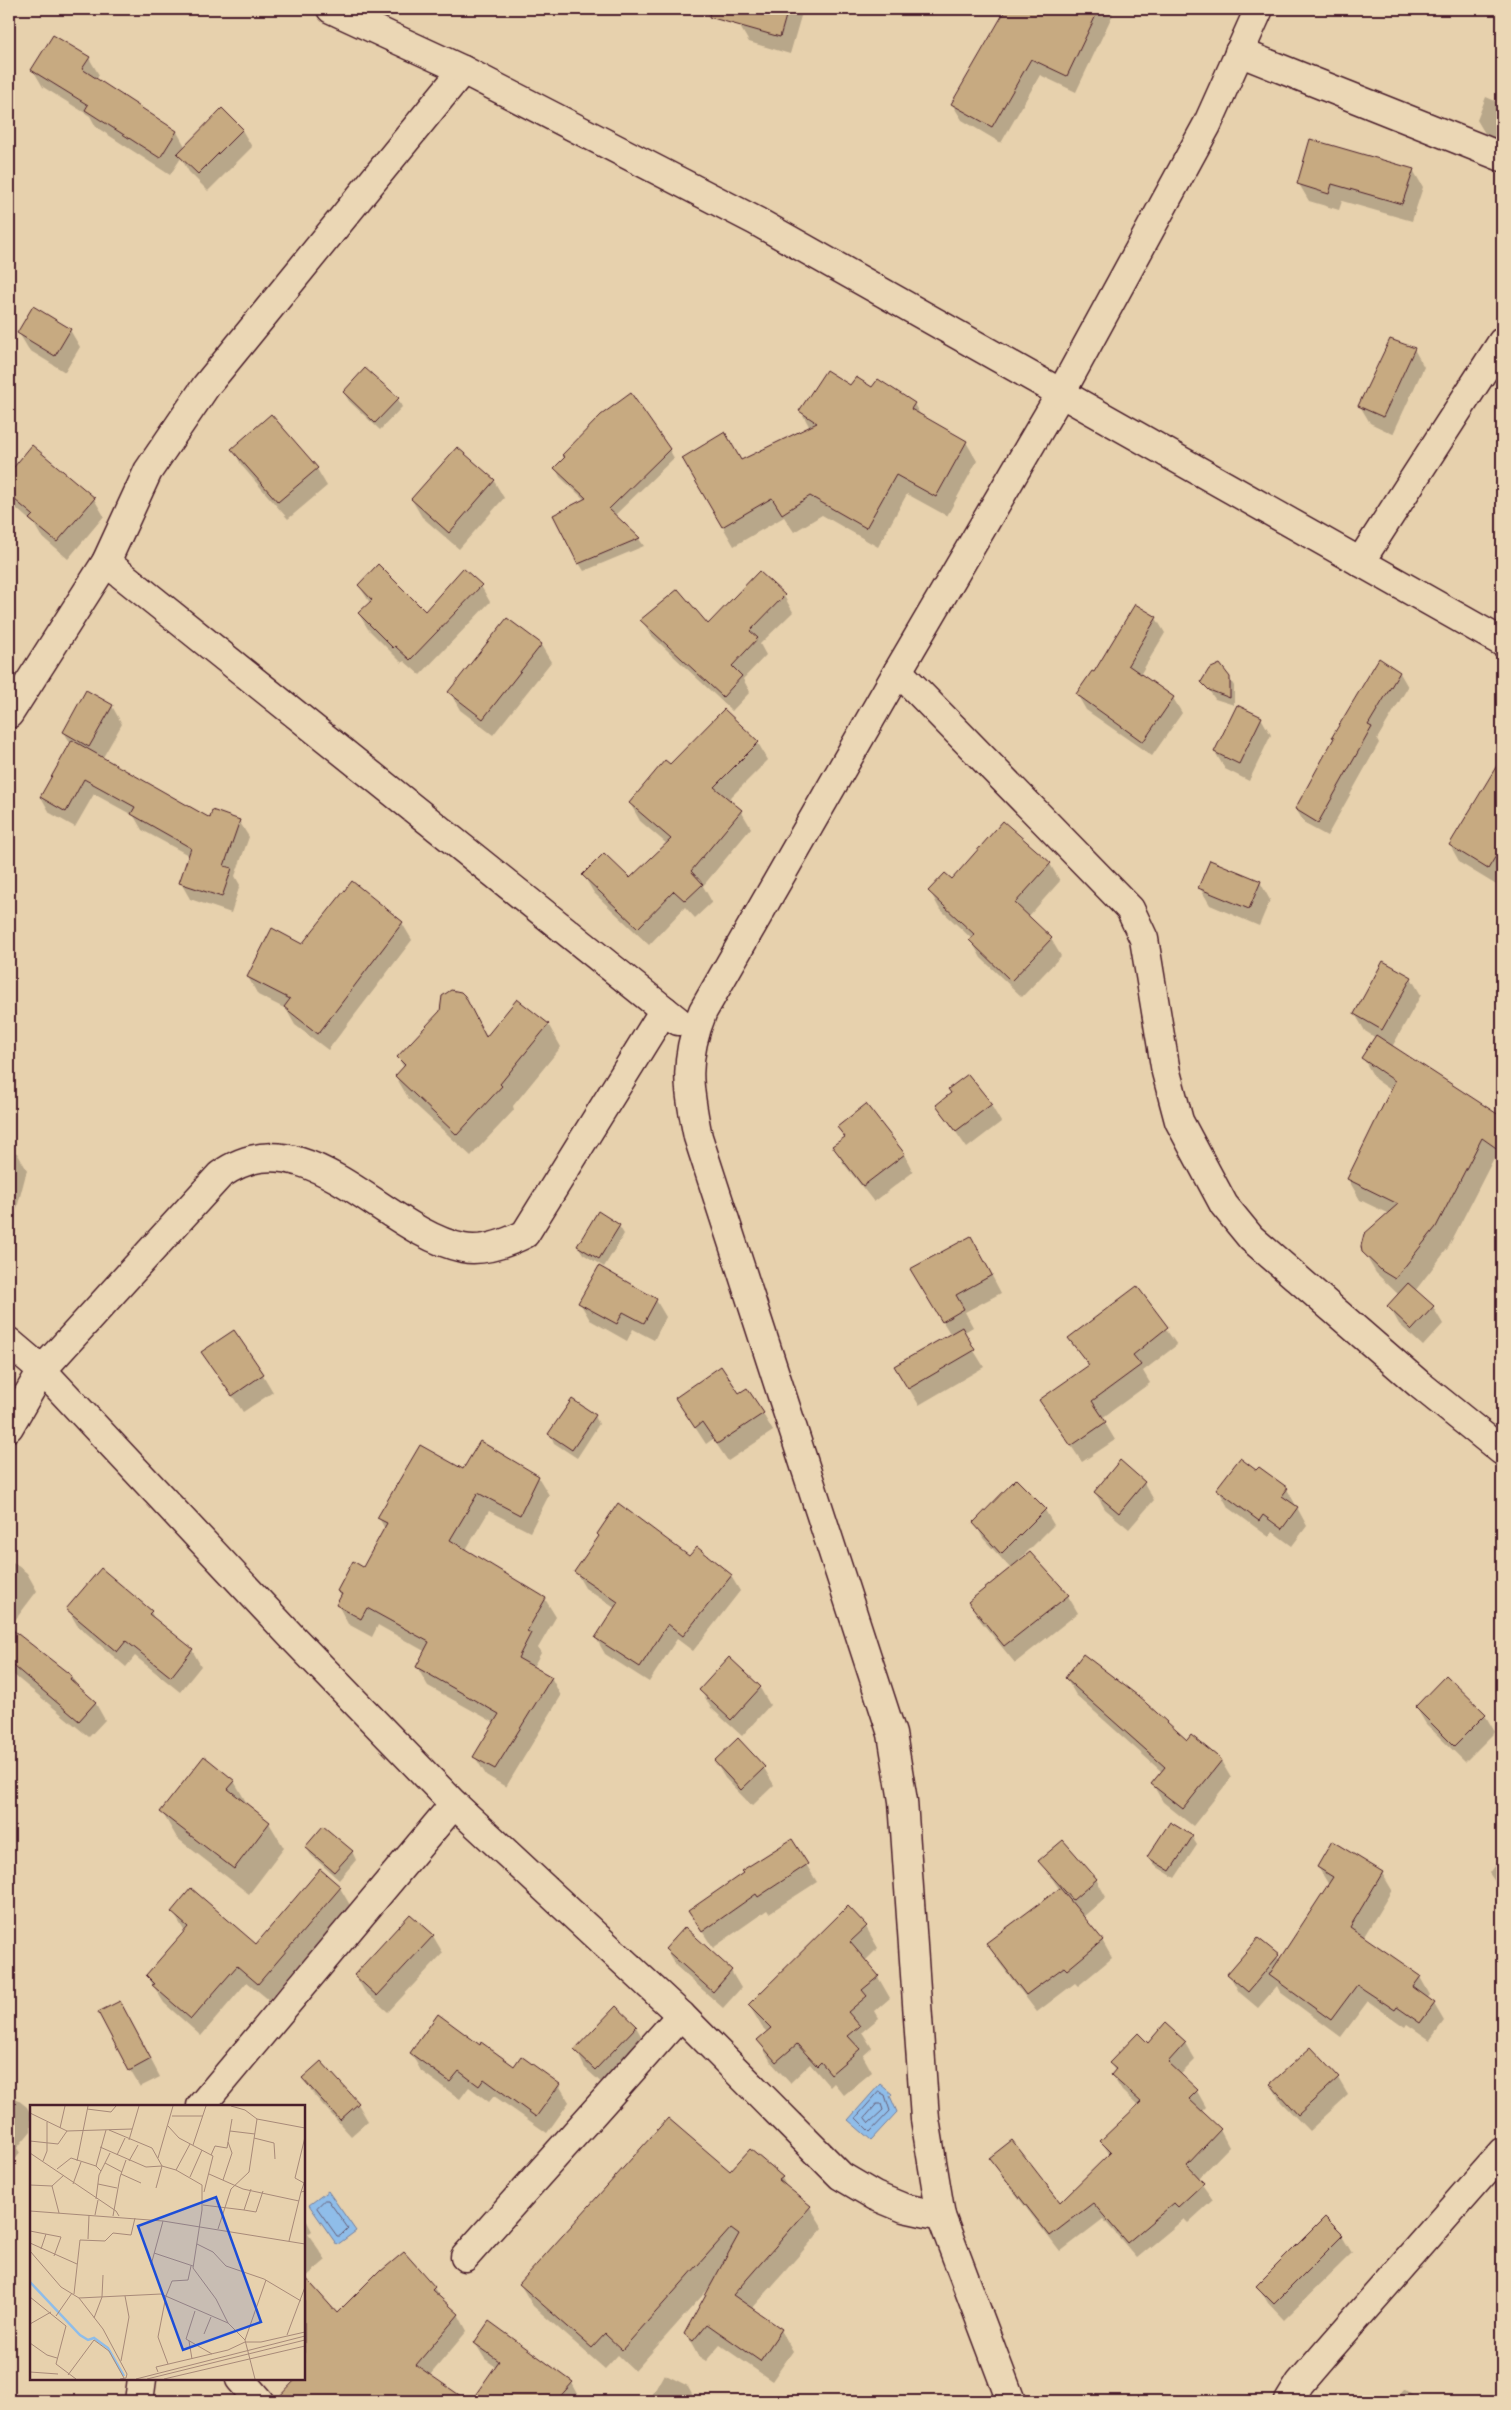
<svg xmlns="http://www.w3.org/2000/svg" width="1511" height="2410" viewBox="0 0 1511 2410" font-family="Caveat,sans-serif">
	<rect width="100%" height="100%" fill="#e7d1ad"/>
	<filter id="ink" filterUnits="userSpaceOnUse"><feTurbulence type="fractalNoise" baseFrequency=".02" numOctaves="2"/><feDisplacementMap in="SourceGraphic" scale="10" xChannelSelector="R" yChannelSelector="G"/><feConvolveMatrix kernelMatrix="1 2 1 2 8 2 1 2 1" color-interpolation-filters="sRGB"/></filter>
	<g filter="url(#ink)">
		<g fill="#8fbde9" stroke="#737e9d">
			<polygon points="880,2084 892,2094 890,2096 897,2112 871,2140 848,2120"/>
			<polygon points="328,2191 356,2231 337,2245 309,2205"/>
		</g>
		<g fill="#0003">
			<polygon points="712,9 803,9 790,54 749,42 739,25 716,16"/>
			<polygon points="1007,9 1035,9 1055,19 1059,9 1110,9 1113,14 1076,92 1040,75 1001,143 962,120 952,104"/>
			<polygon points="1499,9 1502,9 1502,40 1499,34"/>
			<polygon points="89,58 99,75 96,80 177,132 186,148 242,130 252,147 208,191 189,172 181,158 170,175 96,127 90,116 43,87 33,70"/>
			<polygon points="1486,97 1502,104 1502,143 1487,137 1477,120"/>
			<polygon points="1413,170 1423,187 1412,221 1342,201 1339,210 1309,201 1299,184"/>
			<polygon points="70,330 80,347 65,372 29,350 19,333"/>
			<polygon points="1414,349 1424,367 1393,434 1370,423 1360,406"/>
			<polygon points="851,387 872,389 914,404 921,416 966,442 977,461 947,516 907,494 878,547 822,515 794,532 784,517 734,546 683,459 741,461 810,428 801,411"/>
			<polygon points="344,393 398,399 402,407 380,430 349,401"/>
			<polygon points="32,447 94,499 104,516 68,559 41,536 34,524 9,502 9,475"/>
			<polygon points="233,449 317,469 327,486 288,519 242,466"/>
			<polygon points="457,449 494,481 504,498 459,549 422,517 412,500"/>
			<polygon points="669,449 674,458 614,516 639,539 644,546 584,571 579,563 585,500 560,477 556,469 566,458 564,455"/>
			<polygon points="359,585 425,613 481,586 490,602 420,675 404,661 402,663 368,629 359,614 370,603"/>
			<polygon points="784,596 793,612 760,644 766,655 743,679 750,692 732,711 651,635 642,620 708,626"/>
			<polygon points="1136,606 1156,618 1165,633 1140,675 1173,698 1182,713 1152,756 1086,710 1077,694 1094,674"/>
			<polygon points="541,645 551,662 493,735 460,710 450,692"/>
			<polygon points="1400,673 1408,687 1377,739 1379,743 1327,836 1305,824 1296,809 1335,740"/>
			<polygon points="1229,677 1234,686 1234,705 1215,699 1203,682"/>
			<polygon points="87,692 112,706 122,724 102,759 211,819 239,821 249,837 235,876 240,885 231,913 190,899 181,883 190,856 142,830 134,816 94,794 75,827 50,813 41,797 71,744 64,732"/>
			<polygon points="1261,718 1271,735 1249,781 1225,769 1215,752"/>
			<polygon points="758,743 768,760 728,800 741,811 751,828 703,886 712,902 695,918 685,907 649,945 594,893 584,876 630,879 667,844 640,821 630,803 670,766"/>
			<polygon points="1487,785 1502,794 1502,879 1498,886 1460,863 1450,845"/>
			<polygon points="1003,823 1050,864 1060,881 1028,917 1051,939 1061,956 1022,997 981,958 971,940 972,939 939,908 930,891 953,881"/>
			<polygon points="1260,882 1270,900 1259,926 1210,905 1200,888"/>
			<polygon points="352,883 402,923 412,940 328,1050 295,1025 286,1009 258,995 248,977 303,945"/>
			<polygon points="1411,978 1421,995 1392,1047 1502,1120 1502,1164 1494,1158 1448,1248 1415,1291 1433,1307 1443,1324 1423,1346 1399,1324 1389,1306 1399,1295 1376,1273 1363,1251 1389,1214 1360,1200 1348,1179 1392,1091 1375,1079 1363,1058 1376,1038 1365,1031 1355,1014"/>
			<polygon points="465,996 487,1038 548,1024 561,1047 513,1106 514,1110 471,1156 409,1099 396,1077 404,1068 398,1057"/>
			<polygon points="953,1094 991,1105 1001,1122 967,1148 937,1105"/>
			<polygon points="839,1127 904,1154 913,1172 874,1202 844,1164 834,1147 845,1138"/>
			<polygon points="9,1151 17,1153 27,1170 13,1223 9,1221"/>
			<polygon points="619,1226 624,1234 604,1267 583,1254 578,1246"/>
			<polygon points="981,1255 1001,1293 965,1312 973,1327 963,1333 984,1367 919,1405 896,1367 951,1335 921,1286"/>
			<polygon points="1137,1288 1177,1345 1143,1371 1150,1383 1102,1418 1115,1440 1082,1462 1040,1400 1089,1367 1070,1338"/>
			<polygon points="656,1300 666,1317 654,1340 633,1329 627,1341 590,1320 580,1303"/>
			<polygon points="203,1352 263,1375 273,1392 243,1412"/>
			<polygon points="739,1395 763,1414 773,1431 728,1461 713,1439 706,1444 676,1398"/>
			<polygon points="595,1416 599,1424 577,1458 554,1443 550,1434"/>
			<polygon points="1120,1462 1144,1483 1154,1500 1129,1529 1105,1509 1095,1492"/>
			<polygon points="463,1471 538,1477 549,1495 530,1532 489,1511 465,1551 545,1599 556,1617 538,1648 541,1653 533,1667 551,1677 561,1696 506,1787 486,1775 475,1757 495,1723 428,1686 417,1667 426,1652 378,1625 372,1637 348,1624 338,1605 342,1598 338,1591 363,1568 385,1529 379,1518"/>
			<polygon points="1257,1472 1287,1489 1307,1526 1292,1546 1273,1532 1269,1537 1228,1507 1218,1489"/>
			<polygon points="1045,1510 1054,1525 1019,1560 1068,1596 1078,1613 1015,1663 980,1620 970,1603 1011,1569 983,1538 975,1523"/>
			<polygon points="689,1558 731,1576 740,1591 693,1651 677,1639 649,1682 605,1654 596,1638 616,1609 585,1588 576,1572"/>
			<polygon points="9,1559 27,1573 37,1591 9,1628"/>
			<polygon points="68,1609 151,1612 156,1622 192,1650 201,1666 180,1692 135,1656 126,1667 77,1625"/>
			<polygon points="9,1628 72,1677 78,1687 95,1702 105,1720 89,1737 9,1671"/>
			<polygon points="1066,1678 1221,1761 1231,1778 1193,1826 1163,1802 1153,1785 1162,1772 1076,1695"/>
			<polygon points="760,1688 770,1705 742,1736 711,1708 701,1690"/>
			<polygon points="1416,1707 1485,1715 1495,1732 1465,1762 1426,1724"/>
			<polygon points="738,1740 764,1768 774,1785 752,1806 725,1778 715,1761"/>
			<polygon points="234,1781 249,1807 269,1823 284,1848 249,1894 177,1838 162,1812"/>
			<polygon points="1192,1837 1197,1845 1175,1878 1154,1865 1149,1857"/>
			<polygon points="791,1840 817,1882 769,1913 767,1910 713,1948 689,1911"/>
			<polygon points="306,1847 352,1851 356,1860 339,1880 311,1855"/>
			<polygon points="1502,1855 1502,1892 1489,1873"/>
			<polygon points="1040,1861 1096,1879 1106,1897 1083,1917 1102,1940 1112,1958 1078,1986 1075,1983 1037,2012 998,1961 988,1943 1060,1890"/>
			<polygon points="1318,1867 1382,1873 1392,1890 1363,1938 1420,1977 1430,1995 1427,1999 1434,2004 1444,2021 1430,2040 1407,2024 1405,2027 1368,2001 1341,2037 1280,1992 1277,1986 1258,2008 1239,1992 1229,1974 1259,1940 1280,1960 1329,1885"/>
			<polygon points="320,1871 340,1888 350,1905 269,2000 247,1982 201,2036 164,2003 147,1975 185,1932 173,1912 256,1946"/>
			<polygon points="866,1927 878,1948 865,1961 878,1977 890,1998 875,2011 879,2018 862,2032 872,2048 863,2056 872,2072 844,2095 834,2083 830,2087 810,2064 790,2083 771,2062 759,2041 768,2033 762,2027 749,2005"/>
			<polygon points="685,1928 731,1971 741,1988 723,2008 676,1966 666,1949"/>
			<polygon points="433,1936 443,1953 388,2012 365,1992 355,1975"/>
			<polygon points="616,2008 636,2027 646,2044 605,2086 585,2068 576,2050"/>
			<polygon points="130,2020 160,2077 140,2087 130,2070"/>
			<polygon points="1166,2025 1185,2043 1195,2060 1180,2075 1197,2091 1206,2107 1201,2112 1220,2130 1229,2147 1198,2179 1213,2200 1188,2223 1184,2219 1137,2258 1103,2219 1060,2252 1001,2175 991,2158 1060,2204 1110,2155 1102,2142 1138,2106 1122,2091 1112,2075 1115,2071 1111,2064 1148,2044"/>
			<polygon points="1311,2049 1338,2078 1348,2095 1309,2131 1281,2102 1271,2084"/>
			<polygon points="411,2053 514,2068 559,2085 569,2102 547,2133 494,2096 489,2102 469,2087 460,2099 421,2071"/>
			<polygon points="304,2078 358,2104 368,2121 351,2136 314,2095"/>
			<polygon points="9,2093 27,2107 31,2115 31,2131 17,2148 20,2153 9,2168"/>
			<polygon points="730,2173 782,2178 788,2189 810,2207 823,2228 751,2310 781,2330 793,2351 772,2381 720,2345 706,2361 698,2356 686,2334 710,2287 635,2371 618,2355 605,2369 533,2306 520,2284"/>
			<polygon points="304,2216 312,2231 308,2234 326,2260 305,2278 337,2315 434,2288 441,2299 458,2314 467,2331 430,2375 466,2401 291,2401 286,2391 297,2379 304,2379"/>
			<polygon points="1325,2219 1342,2236 1352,2253 1284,2320 1268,2303 1258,2286"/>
			<polygon points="490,2323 559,2372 572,2383 578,2394 590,2401 472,2401 496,2367 485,2359 475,2343"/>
			<polygon points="1502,2357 1502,2373 1497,2363"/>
			<polygon points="664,2374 688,2386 696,2401 649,2401"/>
			<polygon points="1405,2389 1421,2401 1395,2401"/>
		</g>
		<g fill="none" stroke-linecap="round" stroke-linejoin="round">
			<g stroke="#665e77" stroke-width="1">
				<polygon points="879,2092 885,2095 890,2111 870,2132 856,2118"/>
				<polygon points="877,2104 881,2104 883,2110 869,2123 865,2118"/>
				<polygon points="325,2200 328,2200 348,2228 340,2236 337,2236 317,2208"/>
			</g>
		</g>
		<g fill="#c7aa81" stroke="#4a1f2b">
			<polygon points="710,9 788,9 780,37 709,17"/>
			<polygon points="1006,9 1099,9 1067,76 1031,59 992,127 951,104"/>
			<polygon points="53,35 90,57 82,69 177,131 160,158 85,110 88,105 31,70"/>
			<polygon points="222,108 243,129 198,174 177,154"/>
			<polygon points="1310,139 1414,169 1402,204 1332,184 1329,194 1297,184"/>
			<polygon points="33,306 71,329 55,356 17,333"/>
			<polygon points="1390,339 1415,348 1383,417 1358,406"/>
			<polygon points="365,368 399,398 375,423 343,392"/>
			<polygon points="826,370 850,385 856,377 872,387 878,379 915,403 911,409 967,441 936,497 896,475 866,528 810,496 782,514 772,498 722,527 682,458 725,432 741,460 817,423 799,411"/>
			<polygon points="631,393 670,449 609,509 640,538 578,564 553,515 586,498 554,468 565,457 562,455 601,415"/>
			<polygon points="271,414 318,468 278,502 231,449"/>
			<polygon points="32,445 95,498 57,542 29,519 33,515 9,495 9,473"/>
			<polygon points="457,447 495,480 449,533 411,499"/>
			<polygon points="378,564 425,611 463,568 482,585 410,660 395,646 393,648 358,613 372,600 358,585"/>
			<polygon points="759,571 785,595 750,631 758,638 732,666 742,676 723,697 640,620 678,589 708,624"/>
			<polygon points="1135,604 1157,617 1128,665 1174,697 1143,742 1076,694 1092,671 1094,672"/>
			<polygon points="507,618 542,644 483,719 448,692"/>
			<polygon points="1379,658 1400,672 1368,725 1372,727 1318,823 1295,809 1334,738 1332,737"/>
			<polygon points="1220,664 1230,677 1230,698 1209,690 1201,682 1209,669"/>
			<polygon points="86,690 113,705 89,747 63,732"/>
			<polygon points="1237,705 1262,717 1239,764 1214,752"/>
			<polygon points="724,709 759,742 714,787 742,810 691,871 703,884 685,901 674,891 638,928 582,875 604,853 630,878 671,839 629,803 665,760 670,764"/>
			<polygon points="72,740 210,818 212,810 240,820 224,866 232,868 222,897 179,883 191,848 131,814 135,807 84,779 66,812 40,797"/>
			<polygon points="1502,757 1502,846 1488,869 1449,845"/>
			<polygon points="1003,821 1051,863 1015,903 1052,938 1011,981 969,940 975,935 928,891 945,873 952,879"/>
			<polygon points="1210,860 1261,881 1249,909 1198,888"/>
			<polygon points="352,881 403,922 318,1034 284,1007 290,999 247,977 272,928 302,944"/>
			<polygon points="1383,961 1412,977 1382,1030 1354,1014"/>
			<polygon points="451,990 461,992 465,996 486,1037 517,999 549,1024 500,1084 502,1086 457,1135 395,1076 405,1065 397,1057 440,1011 442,996"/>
			<polygon points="1376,1035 1502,1117 1502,1152 1482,1138 1436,1227 1395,1279 1382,1271 1362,1252 1361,1246 1364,1234 1398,1204 1347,1179 1395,1081 1361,1058"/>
			<polygon points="968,1074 992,1104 956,1131 936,1105 951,1093 948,1089"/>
			<polygon points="866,1104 905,1154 863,1186 832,1146 845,1137 837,1127"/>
			<polygon points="598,1211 620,1225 599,1259 577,1246"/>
			<polygon points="971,1236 992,1275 956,1295 964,1309 942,1322 910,1269"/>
			<polygon points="599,1266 657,1299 644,1323 623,1312 617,1324 578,1303"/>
			<polygon points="1408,1283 1434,1306 1412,1330 1387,1306"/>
			<polygon points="1137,1286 1168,1327 1133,1355 1141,1365 1092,1401 1106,1422 1071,1446 1039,1400 1089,1365 1068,1338"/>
			<polygon points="962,1327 975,1350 908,1389 894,1366"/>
			<polygon points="234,1330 264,1374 232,1396 201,1352"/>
			<polygon points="721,1366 739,1393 747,1388 764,1413 717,1444 702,1422 695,1428 675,1398"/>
			<polygon points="572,1399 596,1415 572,1450 548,1434"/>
			<polygon points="480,1441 539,1476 520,1515 478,1493 450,1540 546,1598 527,1631 531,1633 518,1658 552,1677 495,1769 473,1757 499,1714 416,1667 429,1642 367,1608 361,1619 336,1605 342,1594 337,1591 353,1561 363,1567 387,1523 377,1518 420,1445 463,1469"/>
			<polygon points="1240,1458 1256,1470 1259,1467 1288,1488 1282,1496 1298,1507 1282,1529 1263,1515 1259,1521 1216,1489"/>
			<polygon points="1120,1460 1145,1482 1119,1513 1094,1492"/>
			<polygon points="1016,1479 1046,1509 1001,1554 973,1523"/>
			<polygon points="618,1503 689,1556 697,1547 732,1575 683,1636 668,1624 640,1667 595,1638 618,1602 574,1572 599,1536 597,1534"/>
			<polygon points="1030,1552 1069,1595 1004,1646 968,1602"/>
			<polygon points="101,1568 152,1611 149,1614 193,1649 171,1677 126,1641 117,1652 66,1609"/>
			<polygon points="9,1627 72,1676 70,1679 96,1702 79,1721 9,1662"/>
			<polygon points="1083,1654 1137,1695 1187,1740 1191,1735 1222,1760 1183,1809 1151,1784 1165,1767 1065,1678"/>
			<polygon points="729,1657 761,1687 731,1720 699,1690"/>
			<polygon points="1446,1675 1486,1714 1454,1746 1415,1707"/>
			<polygon points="738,1738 765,1767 741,1790 714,1761"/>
			<polygon points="204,1756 235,1781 228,1789 270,1822 234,1869 160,1812"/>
			<polygon points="1170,1822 1193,1836 1170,1871 1147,1857"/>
			<polygon points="323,1826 353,1851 334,1872 305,1847"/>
			<polygon points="792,1839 808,1864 758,1897 756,1894 702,1932 688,1911 743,1873 741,1871"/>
			<polygon points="1063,1840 1097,1879 1073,1900 1038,1861"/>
			<polygon points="1332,1841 1383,1872 1350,1927 1421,1976 1413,1987 1435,2003 1420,2023 1397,2007 1395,2010 1357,1985 1331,2020 1269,1975 1333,1877 1317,1867"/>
			<polygon points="320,1869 341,1887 258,1984 237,1966 191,2019 152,1985 155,1984 146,1975 188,1927 171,1912 191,1888 256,1944"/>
			<polygon points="1060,1888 1103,1940 1067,1970 1064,1967 1026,1995 986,1943"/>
			<polygon points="848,1906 867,1926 850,1942 879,1976 862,1990 867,1996 848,2012 860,2026 848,2036 860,2049 831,2074 821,2062 817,2066 797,2044 776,2062 757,2040 771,2028 748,2005"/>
			<polygon points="410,1914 434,1935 377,1996 354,1975"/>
			<polygon points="685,1927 732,1970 713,1992 665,1949"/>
			<polygon points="1258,1938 1279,1955 1248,1992 1227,1974"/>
			<polygon points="120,2001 151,2059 129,2071 98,2012"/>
			<polygon points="616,2006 637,2026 595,2070 574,2050"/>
			<polygon points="438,2014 480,2045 481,2042 514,2066 521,2056 560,2084 536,2117 484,2079 479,2086 459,2071 450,2082 410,2053"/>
			<polygon points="1165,2023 1186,2042 1168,2062 1198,2090 1189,2099 1221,2129 1187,2165 1204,2183 1178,2207 1174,2203 1127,2243 1093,2203 1050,2236 989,2158 1012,2140 1060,2202 1111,2152 1100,2141 1141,2102 1111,2075 1116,2069 1109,2063 1138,2033 1148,2043"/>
			<polygon points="1311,2047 1339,2077 1298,2115 1270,2084"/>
			<polygon points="321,2061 359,2103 340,2120 302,2078"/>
			<polygon points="668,2118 730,2171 750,2149 783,2177 779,2180 811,2206 733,2295 782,2329 760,2361 707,2324 693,2341 684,2334 739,2234 731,2228 622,2350 605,2334 592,2348 519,2284"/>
			<polygon points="1325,2217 1343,2235 1274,2304 1256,2286"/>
			<polygon points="404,2252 435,2287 432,2290 459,2314 416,2365 468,2401 275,2401 296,2379 304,2379 304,2276 337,2313 380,2270 381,2271"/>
			<polygon points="489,2321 573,2382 556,2401 471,2401 499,2361 474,2343"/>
		</g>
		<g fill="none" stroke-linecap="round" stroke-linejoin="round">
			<defs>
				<g id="street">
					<polyline points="1239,52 1502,157"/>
					<polyline points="106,562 678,1021"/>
					<polyline points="1360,562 1502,342"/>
					<polyline points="898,671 1130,909 1144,939 1166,1072 1179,1121 1224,1205 1251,1238 1419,1384 1502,1451"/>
					<polyline points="9,714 106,562 148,471 206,386 463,70"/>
					<polyline points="9,1342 42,1370 294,1639 454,1804 681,2015 841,2176 875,2196 904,2208 941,2216"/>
					<path d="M9,1427L42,1370L220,1175C305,1113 383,1232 463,1248C484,1252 507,1243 525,1234L664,1010"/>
					<polyline points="201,2106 454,1804"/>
					<polyline points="465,2257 681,2015"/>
					<polyline points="240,2379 259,2401"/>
					<polyline points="139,2401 142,2379"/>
					<path d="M1011,2401L941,2216L925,2119L903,1801L892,1734L698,1137C688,1087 683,1060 703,1011L898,671L1061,393L1207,125L1259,9"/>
					<polyline points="1289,2401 1300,2383 1324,2355 1502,2152"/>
				</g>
				<polyline id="secondary" points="331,9 463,70 756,221 1502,642"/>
			</defs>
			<use href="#street" stroke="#4a1f2b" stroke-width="31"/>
			<use href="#secondary" stroke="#4a1f2b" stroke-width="31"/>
			<use href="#street" stroke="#ebd7b5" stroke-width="28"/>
			<use href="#secondary" stroke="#ebd7b5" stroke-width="28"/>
		</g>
	</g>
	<g transform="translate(30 2105)">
		<rect width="275" height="275" fill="#e7d1ad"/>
		<path fill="none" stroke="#8fbde9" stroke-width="2.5" d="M0,177L50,230L58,235L64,233L78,243L94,271"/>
		<path fill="none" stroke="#a88a79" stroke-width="1" d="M201,1L215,5L227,14L275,23M57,4L81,7L86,1M0,8L37,26L102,24M142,11H173M138,21L149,33L183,51L174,87M30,23L35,1M79,25L122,43L132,61L146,65L172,80V105L163,163L186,194L198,218L215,235L225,274M200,26L225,29M224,33L244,38L245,54M99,35L109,1M0,36L28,39L37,26M163,40L176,1M70,42L116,62L132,61L126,83M0,48L86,106L89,111M87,50L95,33M181,50L185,41L197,43L202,14M128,53L143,1M13,56L17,46V17M47,56L58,1M99,56L108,40M75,58L92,67M66,61L76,25M27,64L41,53L66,61L71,66M146,65L160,39M91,69L111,78M179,69L213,84L269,96M160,72L172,45M193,75L202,48L198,37M43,79L51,57M68,79L87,83M0,80L22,81L34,70M22,81L29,108M271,87L274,78L265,73L275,32M66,94L69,70L80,48M173,100L214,105L221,84M214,105L226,107L233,86M0,106L133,116L275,139M65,110L68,95M83,111L90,72L96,55M188,124L201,84L219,67L227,14M0,126L31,132L24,151M58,134L59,110M259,136L271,87L275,86M0,138L47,159M167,139L183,147L196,161L234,174L271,196M11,144L16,129M0,146L31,182L49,193L73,224L97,269L96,273L90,274M124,148L163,161M121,160L133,116M44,189L50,135L75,136L83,128L101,130L105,113M0,192L36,221L26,259L46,274M49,193L131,189L198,218M165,206L156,234L182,249M26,211L42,188M64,213L72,192L73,170M0,219L21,207M174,229L181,212M257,230L275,182M215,235L236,175M159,236L162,254M0,238L17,250L27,253M91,256L99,212L95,191M138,259L128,232L136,191L142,176L158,175L161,161M0,267L28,269M128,267L126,262L198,245L215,237H231L275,227M38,270L64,235L79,246L94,273M106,274L275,231M117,274L275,235M134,274L275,241"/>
		<path fill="#1d4ed8" fill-opacity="0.15" stroke="#1d4ed8" stroke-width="2.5" d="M186,92L231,217L153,245L108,121Z"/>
		<rect width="275" height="275" fill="none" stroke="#4a1f2b" stroke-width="2.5"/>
	</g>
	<rect width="1511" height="2410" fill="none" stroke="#ebd7b5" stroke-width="30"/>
	<rect x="15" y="15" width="1481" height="2380" fill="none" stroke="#4a1f2b" stroke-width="2" filter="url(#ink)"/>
</svg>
